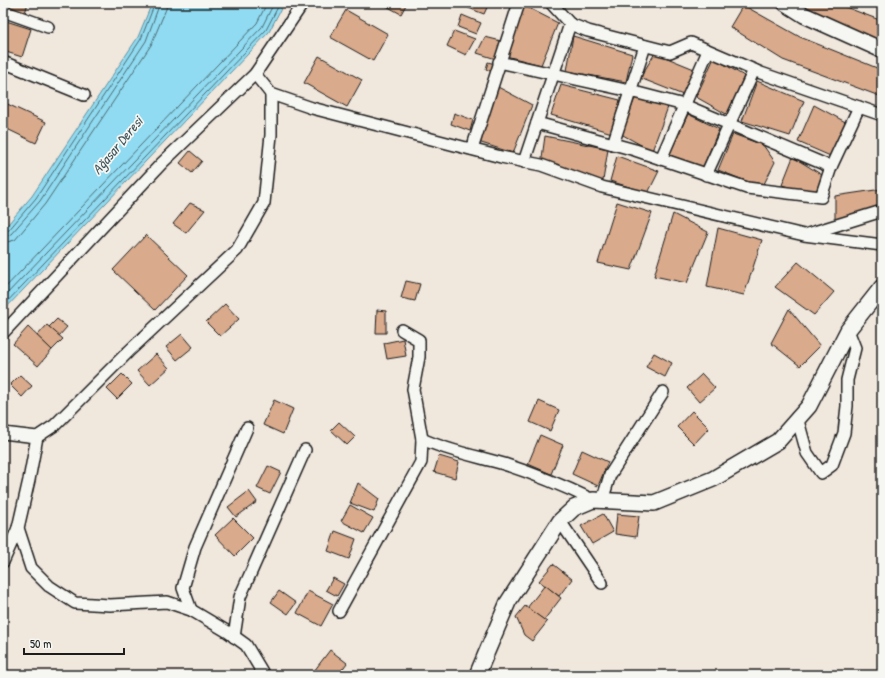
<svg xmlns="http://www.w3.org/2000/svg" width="885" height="678" viewBox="0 0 885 678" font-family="'Patrick Hand',sans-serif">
	<rect width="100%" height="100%" fill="#f0e7dd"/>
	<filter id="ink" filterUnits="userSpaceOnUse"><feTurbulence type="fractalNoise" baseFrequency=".025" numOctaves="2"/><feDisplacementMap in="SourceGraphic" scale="8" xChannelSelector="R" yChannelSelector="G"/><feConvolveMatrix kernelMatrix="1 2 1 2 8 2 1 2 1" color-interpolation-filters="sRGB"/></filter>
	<g filter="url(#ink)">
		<polygon fill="#90dbf1" stroke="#628f9c" points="152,3 284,3 269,32 3,311 3,230 32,196 138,37"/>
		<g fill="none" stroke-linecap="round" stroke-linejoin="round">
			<g stroke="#4a6871" stroke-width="1">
				<polyline points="3,232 8,231 36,198 141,39 155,3"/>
				<polyline points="3,237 11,234 40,201 146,41 160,3"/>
				<polyline points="3,243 15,240 45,204 151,45 166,9 167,3"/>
				<polyline points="3,290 257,23 267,3"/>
				<polyline points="3,298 262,27 274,3"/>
				<polyline points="3,306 266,30 280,3"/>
			</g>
		</g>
		<g fill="#d9aa8b" stroke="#1c1c1c">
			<polygon points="3,3 28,3 25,13 3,5"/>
			<polygon points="381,3 407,3 401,14"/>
			<polygon points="468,3 489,3 484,14 466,7"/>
			<polygon points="788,3 835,3 882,21 882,48"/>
			<polygon points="523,5 558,23 541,65 502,55"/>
			<polygon points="743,5 800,37 882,70 882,97 783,60 730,27"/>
			<polygon points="346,10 388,34 373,61 330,37"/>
			<polygon points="462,15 481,23 476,34 458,27"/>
			<polygon points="3,20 31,29 22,57 3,51"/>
			<polygon points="454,31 475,39 466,55 447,46"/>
			<polygon points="573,36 632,54 626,82 567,71"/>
			<polygon points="485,37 505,42 499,60 477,53"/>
			<polygon points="655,53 699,71 683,95 640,78"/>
			<polygon points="319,56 362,80 347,107 304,83"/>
			<polygon points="714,58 744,76 728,115 696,97"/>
			<polygon points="488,62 495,64 492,72 486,69"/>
			<polygon points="757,81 804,101 790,136 742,121"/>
			<polygon points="561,85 620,100 612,133 551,115"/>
			<polygon points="498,87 532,105 513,153 475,141"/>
			<polygon points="637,93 668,107 652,151 621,134"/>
			<polygon points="3,102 46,122 36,143 3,127"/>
			<polygon points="814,105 851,125 835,158 798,142"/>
			<polygon points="454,113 473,120 470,131 451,124"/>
			<polygon points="688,114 719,129 703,167 669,155"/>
			<polygon points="733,134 763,145 775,162 764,184 756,185 718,170"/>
			<polygon points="545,136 608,149 602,187 541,165"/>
			<polygon points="190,151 202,161 192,173 180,163"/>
			<polygon points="617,156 659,171 648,193 610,181"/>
			<polygon points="793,157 827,178 821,197 782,185"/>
			<polygon points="882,189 882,209 835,219 835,196"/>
			<polygon points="617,202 652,213 631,270 598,263"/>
			<polygon points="190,203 205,210 186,233 173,224"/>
			<polygon points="673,214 708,232 687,283 654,276"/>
			<polygon points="718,228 762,240 744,295 707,287"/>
			<polygon points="146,235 188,275 155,310 113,270"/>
			<polygon points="798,262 834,292 814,315 775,287"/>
			<polygon points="406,281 420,284 415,301 401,298"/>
			<polygon points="225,304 239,319 220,336 206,322"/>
			<polygon points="789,309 820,346 800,366 771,343"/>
			<polygon points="377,310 386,311 386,333 376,333"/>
			<polygon points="57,319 67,327 59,336 49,327"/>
			<polygon points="47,325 63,339 52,350 37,336"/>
			<polygon points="28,327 52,350 38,366 13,344"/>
			<polygon points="182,334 193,347 177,360 166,347"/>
			<polygon points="403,339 406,356 387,359 384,343"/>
			<polygon points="654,353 672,363 665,377 646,367"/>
			<polygon points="156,354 169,368 150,385 137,371"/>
			<polygon points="122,374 132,384 117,399 107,389"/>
			<polygon points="702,374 715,388 699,402 687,388"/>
			<polygon points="20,375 32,386 22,397 10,385"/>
			<polygon points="274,400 293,409 283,434 263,425"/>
			<polygon points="539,401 559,410 550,431 530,422"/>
			<polygon points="692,411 709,428 694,444 677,427"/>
			<polygon points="339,422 355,437 347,445 331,430"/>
			<polygon points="540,435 563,445 551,474 528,464"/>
			<polygon points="582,450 608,462 598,486 572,474"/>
			<polygon points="439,456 459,462 455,478 434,472"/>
			<polygon points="268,466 281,472 270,494 257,488"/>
			<polygon points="358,483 379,499 374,512 350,503"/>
			<polygon points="249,491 257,502 236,517 228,507"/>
			<polygon points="350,505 373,518 364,533 341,521"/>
			<polygon points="603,514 613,532 592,544 581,526"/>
			<polygon points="617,514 639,516 636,537 615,534"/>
			<polygon points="233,518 253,538 235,556 215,535"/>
			<polygon points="335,531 356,539 349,559 328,551"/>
			<polygon points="553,564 572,579 559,596 539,581"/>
			<polygon points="333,578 344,584 337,596 326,590"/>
			<polygon points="545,585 561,598 544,620 527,608"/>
			<polygon points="279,591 296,603 288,614 271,602"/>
			<polygon points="308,591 333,604 321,626 297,613"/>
			<polygon points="525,606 547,622 532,641 524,635 516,617"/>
			<polygon points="330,650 347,663 338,675 311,675"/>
		</g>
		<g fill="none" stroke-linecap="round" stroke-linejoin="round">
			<defs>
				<g id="street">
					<polyline points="551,3 570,24 588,31 670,52 691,43 761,73 882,115"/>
					<polyline points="3,11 48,27"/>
					<polyline points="3,62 84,95"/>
					<polyline points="499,62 630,91 684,105 831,167"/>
					<polyline points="255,74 271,94 312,108 501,157 541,165 602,187 804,235 882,245"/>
					<polyline points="537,123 635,150 747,188 821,197 831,167 859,107"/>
					<polyline points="613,144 645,46"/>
					<polyline points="472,149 519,3"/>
					<polyline points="661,159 708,51"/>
					<polyline points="524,162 570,24"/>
					<polyline points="706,175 754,70"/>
					<polyline points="808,234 882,211"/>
					<path d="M402,330L419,340V357L413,389L422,439C448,451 476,456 504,464C535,474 564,486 593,500"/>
					<polyline points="3,333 162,163 255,74 303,3"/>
					<polyline points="797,417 807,453 821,473 832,465 844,433 847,406 847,380 855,348 848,330"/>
					<polyline points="3,433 37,437 55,425 128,352 237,250 264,203 271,135 271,94"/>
					<polyline points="37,437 29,480 18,528 31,568 49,586 75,603 110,605 167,602 191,610 228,632 246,645 264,675"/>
					<polyline points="602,501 610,475 663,392"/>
					<polyline points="560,521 602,583"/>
					<polyline points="3,562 18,528"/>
					<polyline points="191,610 183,588 195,547 247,428"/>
					<polyline points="339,611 421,462 422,439"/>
					<polyline points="234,637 240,597 305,450"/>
				</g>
				<g id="secondary">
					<polyline points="785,3 804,15 882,50"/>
					<polyline points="477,675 508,602 560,521 574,508 593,500 654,503 713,479 778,441 809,406 848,330 882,287"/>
				</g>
			</defs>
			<use href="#street" stroke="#1c1c1c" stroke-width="14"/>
			<use href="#secondary" stroke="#1c1c1c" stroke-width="18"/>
			<use href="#street" stroke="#f6f6f2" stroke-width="11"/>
			<use href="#secondary" stroke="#f6f6f2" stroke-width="15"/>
		</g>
	</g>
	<g text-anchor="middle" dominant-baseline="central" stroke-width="3.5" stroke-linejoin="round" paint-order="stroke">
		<g font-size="14" font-style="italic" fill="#3f555c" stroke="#f6f6f2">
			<text transform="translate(117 145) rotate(-50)">Ağasar Deresi</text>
		</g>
	</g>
	<rect width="885" height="678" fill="none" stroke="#f6f6f2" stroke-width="16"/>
	<rect x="8" y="8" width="869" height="662" fill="none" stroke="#1c1c1c" stroke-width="1.5" filter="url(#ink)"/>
	<path d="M24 648v6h100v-6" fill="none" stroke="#1c1c1c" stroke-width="2"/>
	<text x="30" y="648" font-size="12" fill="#1c1c1c" stroke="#f6f6f2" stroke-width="3" paint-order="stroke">50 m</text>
</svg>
